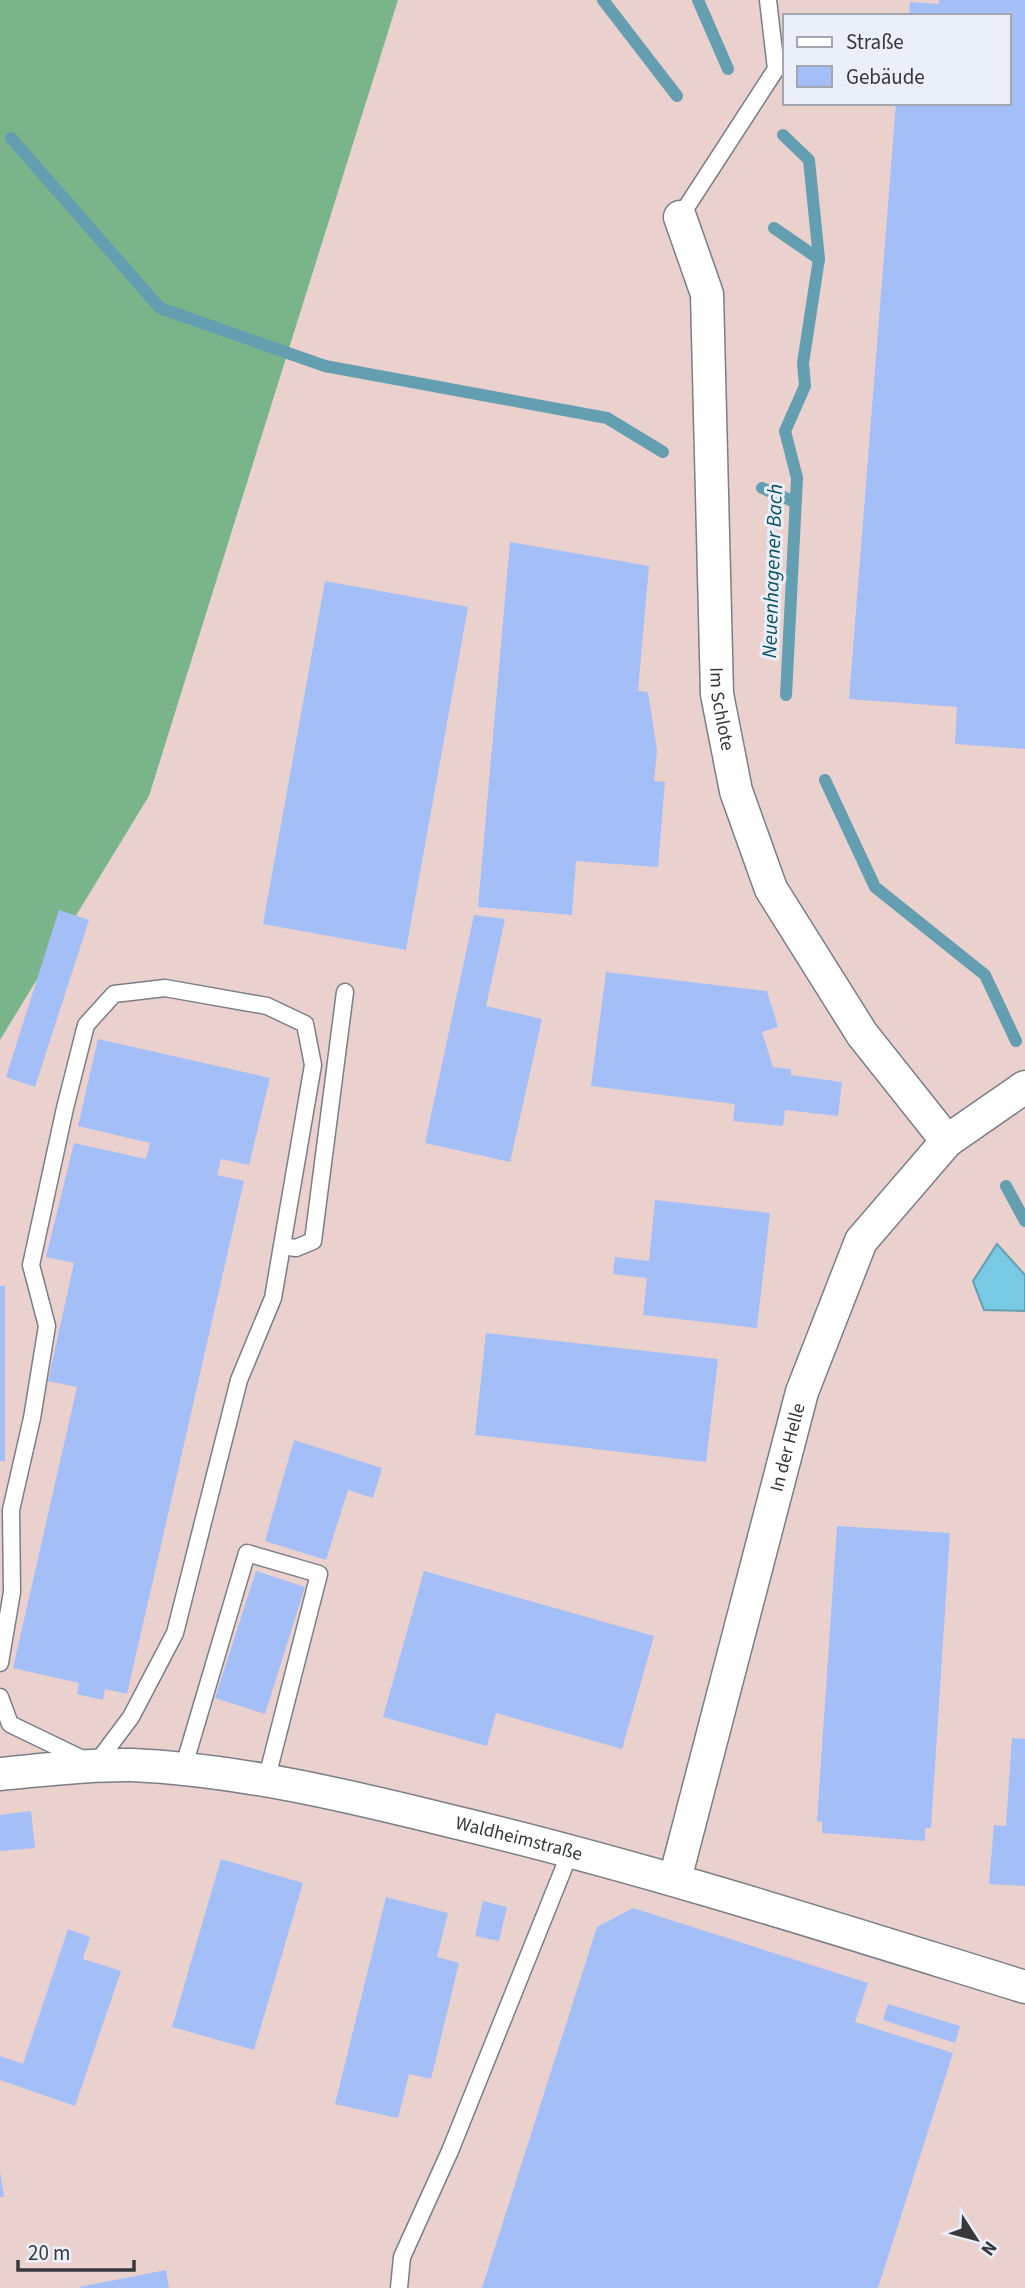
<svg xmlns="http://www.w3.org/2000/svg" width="1025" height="2288" viewBox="0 0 1025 2288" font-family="'Source Sans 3',sans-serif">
	<rect width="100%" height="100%" fill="#dde2ec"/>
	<path fill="#ebd1ce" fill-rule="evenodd" d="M398,0H1025V2288H0V1040L149,796ZM785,16H1009V103H785Z"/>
	<polygon fill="#7ab48a" points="0,0 398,0 149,796 0,1040"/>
	<polygon fill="#78c9e3" stroke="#649eb1" stroke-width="2" points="997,1244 1025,1275 1025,1311 984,1310 973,1281"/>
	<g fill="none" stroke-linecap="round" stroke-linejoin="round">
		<g stroke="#649eb1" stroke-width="12">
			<polyline points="603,0 677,96"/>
			<polyline points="698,0 728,69"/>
			<polyline points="783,135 809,160 819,259"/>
			<polyline points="11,138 160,308 325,366 607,418 663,452"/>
			<polyline points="774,228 819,259 803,363 805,386 785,431 797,478 786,695"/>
			<polyline points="762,488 795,502"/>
			<polyline points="825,780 875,887 985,975 1016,1041"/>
			<polyline points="1006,1186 1025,1221"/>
		</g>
	</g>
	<g fill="#a4bef8">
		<polygon points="939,0 1025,0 1025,749 955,744 957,707 849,699 896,103 1009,103 1009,16 909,16 910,2 939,4"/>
		<polygon points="510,542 649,566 638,691 648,692 657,750 654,781 665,782 658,867 576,861 572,915 478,907"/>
		<polygon points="325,581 468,607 406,950 263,924"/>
		<polygon points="59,910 89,920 35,1087 6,1077"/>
		<polygon points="474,915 505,919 486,1006 542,1019 510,1162 425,1143"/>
		<polygon points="606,972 767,991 778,1027 762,1032 773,1067 791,1069 791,1075 842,1082 838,1116 785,1110 783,1126 733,1121 735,1104 591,1086"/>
		<polygon points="98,1039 270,1078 249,1165 221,1159 217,1175 244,1181 127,1694 105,1689 103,1700 77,1694 79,1683 13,1668 77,1387 48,1381 74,1263 46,1257 74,1143 146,1159 150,1143 78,1126"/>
		<polygon points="655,1200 770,1213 757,1328 643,1315 647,1278 613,1274 615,1257 649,1261"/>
		<rect x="0" y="1286" width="5" height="175"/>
		<polygon points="486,1333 718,1359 706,1462 475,1435"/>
		<polygon points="294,1440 382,1468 373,1498 348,1490 326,1560 265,1541"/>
		<polygon points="837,1526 950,1533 931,1828 925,1828 925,1841 822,1833 822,1822 817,1821"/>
		<polygon points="256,1571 305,1587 265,1714 215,1698"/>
		<polygon points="424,1571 654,1636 622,1749 496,1713 487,1746 383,1717"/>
		<polygon points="1012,1738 1025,1739 1025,1886 989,1884 994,1825 1006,1826"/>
		<polygon points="31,1811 35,1848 0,1851 0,1815"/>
		<polygon points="221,1859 303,1883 254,2050 172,2027"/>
		<polygon points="386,1897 448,1913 437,1957 459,1963 431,2079 409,2074 398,2118 335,2104"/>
		<polygon points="483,1901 507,1907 499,1941 475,1936"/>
		<polygon points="633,1908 868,1983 855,2022 953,2053 878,2288 482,2288 597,1927"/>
		<polygon points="68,1929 90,1937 83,1959 121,1971 75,2106 0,2080 0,2056 23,2064"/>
		<polygon points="888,2004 960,2026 955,2043 883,2020"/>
		<polygon points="0,2171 4,2197 0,2197"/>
		<polygon points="166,2270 169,2288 79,2288 79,2287"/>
	</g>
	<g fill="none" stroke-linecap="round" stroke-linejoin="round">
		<defs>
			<g id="service">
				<polyline points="680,217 776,69 768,0"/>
				<polyline points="282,1246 296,1248 313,1241 345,992"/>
				<polyline points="0,1663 12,1592 11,1510 32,1418 47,1326 31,1265 65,1108 86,1025 114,994 165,988 267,1006 305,1024 313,1065 273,1298 239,1380 175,1633 131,1717 95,1765 10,1724 0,1697"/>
				<polyline points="183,1769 247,1553 319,1574 266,1781"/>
				<polyline points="399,2288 402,2257 450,2151 571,1850"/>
			</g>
			<g id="minor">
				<path id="s1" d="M680,217L707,294L717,694L736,791L771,889L862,1034L947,1141"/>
				<path id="s2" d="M0,1774C44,1770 88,1764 132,1765C240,1770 345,1795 450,1821C644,1867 834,1928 1025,1987"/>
				<path id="s3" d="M675,1879L802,1392L861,1241L947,1141L1025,1087"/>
			</g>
		</defs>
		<use href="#service" stroke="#7a7e88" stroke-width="19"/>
		<use href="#minor" stroke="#7a7e88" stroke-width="35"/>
		<use href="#service" stroke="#fff" stroke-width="16"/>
		<use href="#minor" stroke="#fff" stroke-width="32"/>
	</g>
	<g text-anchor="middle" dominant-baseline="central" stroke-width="6" stroke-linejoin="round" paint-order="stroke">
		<g font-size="19" fill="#36383c" stroke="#eaeffa">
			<text stroke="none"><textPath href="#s1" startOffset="497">Im Schlote</textPath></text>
			<text stroke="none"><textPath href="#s3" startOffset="446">In der Helle</textPath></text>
			<text stroke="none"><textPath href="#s2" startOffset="527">Waldheimstraße</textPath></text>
		</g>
		<g font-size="21" font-style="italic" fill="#075062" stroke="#eaeffa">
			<text transform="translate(772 571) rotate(-88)">Neuenhagener Bach</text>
		</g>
	</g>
	<rect x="783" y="14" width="228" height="91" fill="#eaeffa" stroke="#a2a6ae" stroke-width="2"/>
	<rect x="797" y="37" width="35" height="10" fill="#ffffff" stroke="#a2a6ae" stroke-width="2"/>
	<text x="846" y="49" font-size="21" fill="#36383c">Straße</text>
	<rect x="797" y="66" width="35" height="21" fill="#a4bef8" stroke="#a2a6ae" stroke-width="2"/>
	<text x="846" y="84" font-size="21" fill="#36383c">Gebäude</text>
	<g transform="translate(976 2239) rotate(126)" stroke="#eaeffa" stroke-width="5" paint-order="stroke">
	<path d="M0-5L12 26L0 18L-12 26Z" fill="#36383c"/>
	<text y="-10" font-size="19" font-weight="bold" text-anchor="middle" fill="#36383c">N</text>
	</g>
	<path d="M18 2260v10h116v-10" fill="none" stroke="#36383c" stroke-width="3.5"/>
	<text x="28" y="2260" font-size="21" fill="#36383c" stroke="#eaeffa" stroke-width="5" paint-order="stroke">20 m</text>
</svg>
